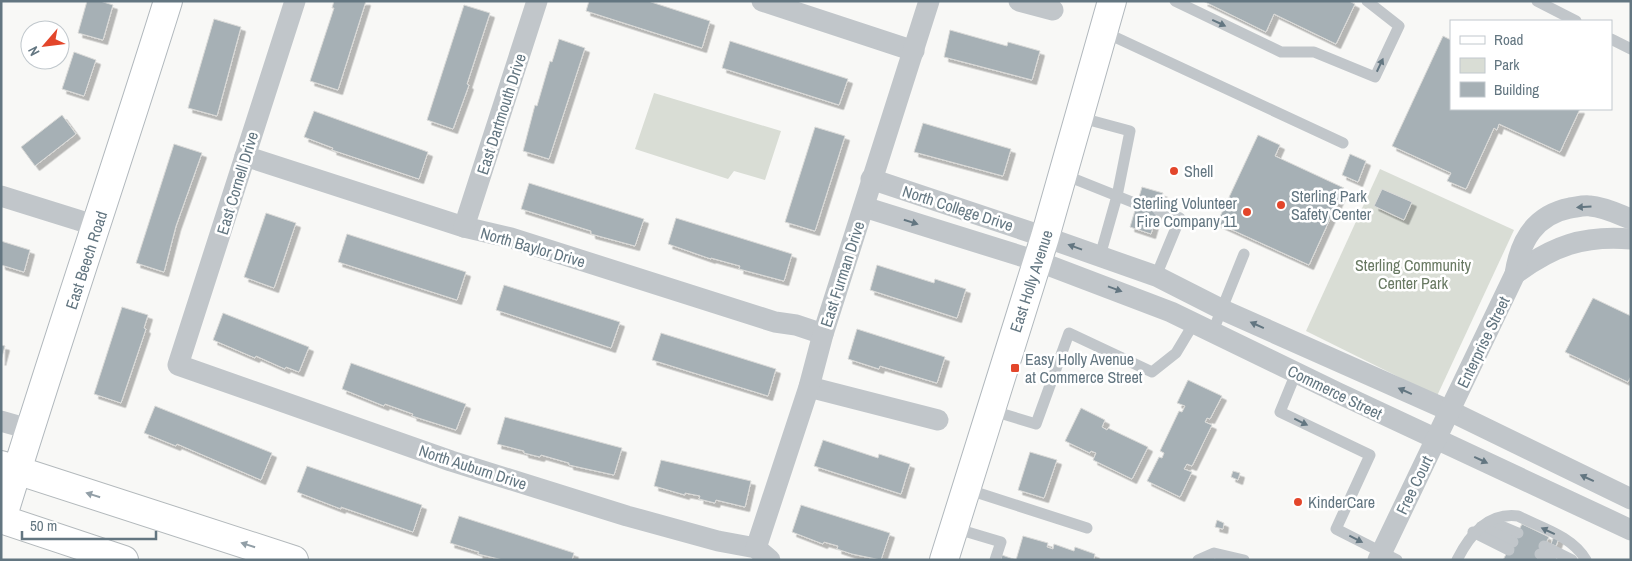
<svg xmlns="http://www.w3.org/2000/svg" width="1632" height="561" viewBox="0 0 1632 561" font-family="'Archivo Narrow',sans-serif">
	<defs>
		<filter id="shadow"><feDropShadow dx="4.5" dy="4.5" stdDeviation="0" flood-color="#0004"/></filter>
	</defs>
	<rect width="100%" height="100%" fill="#f8f8f6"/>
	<g fill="#d9ddd5">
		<polygon points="654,93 781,131 765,180 734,171 728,179 635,149"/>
		<polygon points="1380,169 1514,230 1437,396 1306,331"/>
	</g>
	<g fill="#a6b0b5" stroke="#dadad8" filter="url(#shadow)">
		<polygon points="87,1 100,1 113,5 103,40 78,33"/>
		<polygon points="334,1 366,1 338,90 310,81 334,8 332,8"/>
		<polygon points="589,1 648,1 710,21 702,48 586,11"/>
		<polygon points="1203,1 1349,1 1355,4 1336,44 1274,14 1266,32"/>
		<polygon points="464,5 490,13 467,84 469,85 453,129 427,120"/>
		<polygon points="214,19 241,27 217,116 188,108"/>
		<polygon points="950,30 1007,46 1008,42 1040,51 1032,80 944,57"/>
		<polygon points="1443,36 1451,40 1451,109 1580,109 1560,152 1499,124 1497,130 1494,128 1466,189 1447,181 1451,173 1392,146"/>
		<polygon points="559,39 585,48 549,159 523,151 535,105 537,106 550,61 552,62"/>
		<polygon points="730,41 848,79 839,105 722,68"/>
		<polygon points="74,52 96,60 84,96 62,89"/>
		<polygon points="314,111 428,152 419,179 332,150 333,148 304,137"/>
		<polygon points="62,115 76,134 35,166 21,147"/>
		<polygon points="923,123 1011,149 1003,176 914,152"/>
		<polygon points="815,127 845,136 815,231 785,222"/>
		<polygon points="1258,135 1280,145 1275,156 1344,188 1309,265 1217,223"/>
		<polygon points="174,144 202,153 176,226 164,272 136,263"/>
		<polygon points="1350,154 1366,161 1358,182 1342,175"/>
		<polygon points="529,183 644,219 635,246 591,234 591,231 521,209"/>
		<polygon points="1142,187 1163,193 1151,234 1130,227"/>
		<polygon points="1382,189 1412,202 1404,220 1374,206"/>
		<polygon points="266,213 296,223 274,288 244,277"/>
		<polygon points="676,218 792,254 784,281 739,269 740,266 711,258 711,259 668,244"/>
		<polygon points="347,234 466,272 457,300 338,262"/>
		<polygon points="1,241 30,250 24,272 1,265"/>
		<polygon points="877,265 934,283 935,279 966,289 957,318 870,290"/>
		<polygon points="504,285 620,322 611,348 496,310"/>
		<polygon points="1593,298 1631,316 1631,376 1628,382 1565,352"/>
		<polygon points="122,307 148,315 144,328 146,329 121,403 94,394"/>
		<polygon points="223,313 309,347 299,372 286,367 285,369 256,356 255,358 213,340"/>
		<polygon points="857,329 945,357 937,383 880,366 879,369 848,359"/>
		<polygon points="661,333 776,369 768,396 652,360"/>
		<polygon points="1,345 5,346 1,361"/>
		<polygon points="351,363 466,404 456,430 412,416 413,414 385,404 384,406 342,389"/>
		<polygon points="1188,380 1222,396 1210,419 1207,418 1205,422 1212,425 1192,466 1187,464 1184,469 1192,472 1180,497 1147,481 1159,457 1162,458 1164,453 1160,451 1179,411 1182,412 1185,406 1177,403"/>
		<polygon points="155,406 272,453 261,480 177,444 176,446 144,433"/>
		<polygon points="1081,408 1105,420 1102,427 1107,430 1108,428 1148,447 1132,479 1093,460 1096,453 1091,451 1090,453 1065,441"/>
		<polygon points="505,417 622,448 614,475 569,465 569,463 541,455 540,457 524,453 524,451 497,444"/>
		<polygon points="823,440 878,458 879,454 910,464 901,494 814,466"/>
		<polygon points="1030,452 1057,460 1044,498 1018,490"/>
		<polygon points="661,460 751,481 745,507 716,500 715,503 699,499 700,496 685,493 685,495 654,486"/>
		<polygon points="307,466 422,505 413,532 341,507 341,509 297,492"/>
		<polygon points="1233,471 1240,473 1238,480 1231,477"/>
		<polygon points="801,505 890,533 881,560 852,554 837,549 838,546 824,542 823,544 792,532"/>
		<polygon points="459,516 574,553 572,560 503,560 478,554 479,552 450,543"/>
		<polygon points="1217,520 1224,523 1223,529 1215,527"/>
		<polygon points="1522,524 1549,537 1537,560 1503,560"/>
		<polygon points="1023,536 1048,543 1047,547 1053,549 1054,544 1074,551 1075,547 1095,554 1094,559 1097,560 1016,560"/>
		<polygon points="1554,536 1559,538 1556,546 1551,544"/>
		<polygon points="1002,555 1016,560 1001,560"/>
	</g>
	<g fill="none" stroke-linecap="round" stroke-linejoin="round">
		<defs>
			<g id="secondary">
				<path d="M2,519C55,346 114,174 168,1"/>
				<polyline points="944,560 1045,237 1112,1"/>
			</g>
			<g id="primary">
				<polyline points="1,465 294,560"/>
				<polyline points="1,519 124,560"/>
			</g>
		</defs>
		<use href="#secondary" stroke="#b1b8bd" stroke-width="30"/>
		<use href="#primary" stroke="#b3b9bc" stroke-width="30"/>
		<g stroke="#c1c6ca" stroke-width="11">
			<polyline points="1175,1 1281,52 1314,52 1375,77 1399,26 1367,1"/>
			<polyline points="1537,1 1576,21"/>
			<polyline points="1104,32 1343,143"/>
			<polyline points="1611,39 1631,49"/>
			<polyline points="1078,117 1130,131 1117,196 1100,256"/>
			<polyline points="1062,174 1137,204"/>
			<polyline points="1156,276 1180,218 1158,210"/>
			<polyline points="1213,331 1244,254"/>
			<polyline points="1296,373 1280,412 1370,455 1336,529 1397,560"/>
			<polyline points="990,410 1036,424 1069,333 1152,372 1176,353 1194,323"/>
			<polyline points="966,489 1087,528"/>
			<polyline points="1492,522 1518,533"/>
			<polyline points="1481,527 1513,542"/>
			<polyline points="954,528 1001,542 995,560"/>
			<polyline points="1473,532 1509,550"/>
			<polyline points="1544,546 1572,560"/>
			<polyline points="1540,554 1551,560"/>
			<polyline points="1198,560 1214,553 1244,560"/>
			<path d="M1457,560C1469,536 1487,512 1518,516C1542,528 1572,536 1586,560"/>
		</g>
		<g stroke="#c1c6ca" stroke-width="21">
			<polyline points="295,1 178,365 451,461 627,516 718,541 756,548 770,560"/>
			<polyline points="762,1 914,51"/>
			<polyline points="1019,1 1053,10"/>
			<polyline points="245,156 464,227 511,238 775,322 796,325 823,334"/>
			<polyline points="871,179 1045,237 1156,276 1223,310 1450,411 1631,499"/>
			<polyline points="1,196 97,226"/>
			<polyline points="864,207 1037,261 1171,312 1338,393 1631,530"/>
			<polyline points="464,227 537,1"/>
			<path d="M1515,274C1553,246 1583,235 1631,239"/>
			<polyline points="809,387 938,420"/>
			<polyline points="1,421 29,429"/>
			<polyline points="756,548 809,387 823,334 929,1"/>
			<path d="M1378,560L1515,274C1520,241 1535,215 1570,208C1577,207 1584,205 1590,206C1604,207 1618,214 1631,219"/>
		</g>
		<use href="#secondary" stroke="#fff" stroke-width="28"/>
		<use href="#primary" stroke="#fff" stroke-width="28"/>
	</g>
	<defs><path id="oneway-solid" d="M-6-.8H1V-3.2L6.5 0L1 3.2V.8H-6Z" transform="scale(1.25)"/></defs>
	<g fill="#637681">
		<use href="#oneway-solid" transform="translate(1219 23) rotate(25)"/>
		<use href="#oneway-solid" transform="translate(1380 65) rotate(-65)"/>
		<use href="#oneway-solid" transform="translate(1584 207) rotate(177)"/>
		<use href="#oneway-solid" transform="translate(911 222) rotate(17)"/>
		<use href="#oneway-solid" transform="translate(1075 247) rotate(-160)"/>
		<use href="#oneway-solid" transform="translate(1115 289) rotate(20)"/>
		<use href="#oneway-solid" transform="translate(1257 325) rotate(-156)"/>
		<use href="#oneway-solid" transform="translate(1405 391) rotate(-156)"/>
		<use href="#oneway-solid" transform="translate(1301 422) rotate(26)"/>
		<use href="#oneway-solid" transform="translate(1481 460) rotate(25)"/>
		<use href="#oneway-solid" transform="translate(1587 478) rotate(-155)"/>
		<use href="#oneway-solid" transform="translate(1548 531) rotate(-155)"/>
		<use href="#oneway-solid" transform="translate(1356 539) rotate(27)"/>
	</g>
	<g fill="#929fa7">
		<use href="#oneway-solid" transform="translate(93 495) rotate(-162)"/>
		<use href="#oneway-solid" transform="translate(248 545) rotate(-162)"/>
	</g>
	<g fill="#e3462b" stroke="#fff" stroke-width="2">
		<circle cx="1174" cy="171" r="5"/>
		<circle cx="1281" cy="205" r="5"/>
		<circle cx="1247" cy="212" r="5"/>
		<rect x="1010" y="363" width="10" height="10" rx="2.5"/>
		<circle cx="1298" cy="502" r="5"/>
	</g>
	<g text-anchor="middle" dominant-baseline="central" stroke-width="5" stroke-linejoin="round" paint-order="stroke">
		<g font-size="16" fill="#637681" stroke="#fff">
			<text transform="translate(501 114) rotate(-72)">East Dartmouth Drive</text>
			<text transform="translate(237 183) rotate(-73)">East Cornell Drive</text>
			<text transform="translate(958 208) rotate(18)">North College Drive</text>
			<text transform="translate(533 247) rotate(16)">North Baylor Drive</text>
			<text transform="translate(86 260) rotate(-72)">East Beech Road</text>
			<text transform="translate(842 274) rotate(-72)">East Furman Drive</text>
			<text transform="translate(1031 281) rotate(-72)">East Holly Avenue</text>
			<text transform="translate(1483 342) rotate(-64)">Enterprise Street</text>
			<text transform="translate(1335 392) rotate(26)">Commerce Street</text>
			<text transform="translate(473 467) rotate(18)">North Auburn Drive</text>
			<text transform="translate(1414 485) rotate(-64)">Free Court</text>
		</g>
		<g font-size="16" fill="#637681" stroke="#fff" text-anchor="start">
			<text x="1184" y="171">Shell</text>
			<text x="1291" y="196">Sterling Park<tspan x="1291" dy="18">Safety Center</tspan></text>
			<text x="1237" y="203" text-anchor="end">Sterling Volunteer<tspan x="1237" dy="18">Fire Company 11</tspan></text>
			<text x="1025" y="359">Easy Holly Avenue<tspan x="1025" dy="18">at Commerce Street</tspan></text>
			<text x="1308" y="502">KinderCare</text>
		</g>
		<g font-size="16" fill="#687962" stroke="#fff">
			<text x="1413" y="265">Sterling Community<tspan x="1413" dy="18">Center Park</tspan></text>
		</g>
	</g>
	<rect width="1632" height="561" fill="none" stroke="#637681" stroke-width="5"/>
	<rect x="1450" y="20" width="162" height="90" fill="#ffffff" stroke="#c1c8cd"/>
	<rect x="1460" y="36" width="25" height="8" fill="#ffffff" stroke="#c1c8cd"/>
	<text x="1494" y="45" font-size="15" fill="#637681">Road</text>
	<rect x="1460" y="58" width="25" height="15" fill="#d9ddd5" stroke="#c1c8cd"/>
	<text x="1494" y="70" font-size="15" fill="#637681">Park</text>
	<rect x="1460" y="82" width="25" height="15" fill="#a6b0b5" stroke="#c1c8cd"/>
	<text x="1494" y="95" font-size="15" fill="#637681">Building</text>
	<g transform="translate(45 45) rotate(242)"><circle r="24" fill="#ffffff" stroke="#c1c8cd"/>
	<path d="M0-4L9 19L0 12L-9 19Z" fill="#e3462b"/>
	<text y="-8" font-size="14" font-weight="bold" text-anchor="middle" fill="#637681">N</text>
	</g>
	<path d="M22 531v8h134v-8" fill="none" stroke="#637681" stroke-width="2.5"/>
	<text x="30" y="531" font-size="15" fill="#637681" stroke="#ffffff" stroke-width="4" paint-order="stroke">50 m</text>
</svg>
